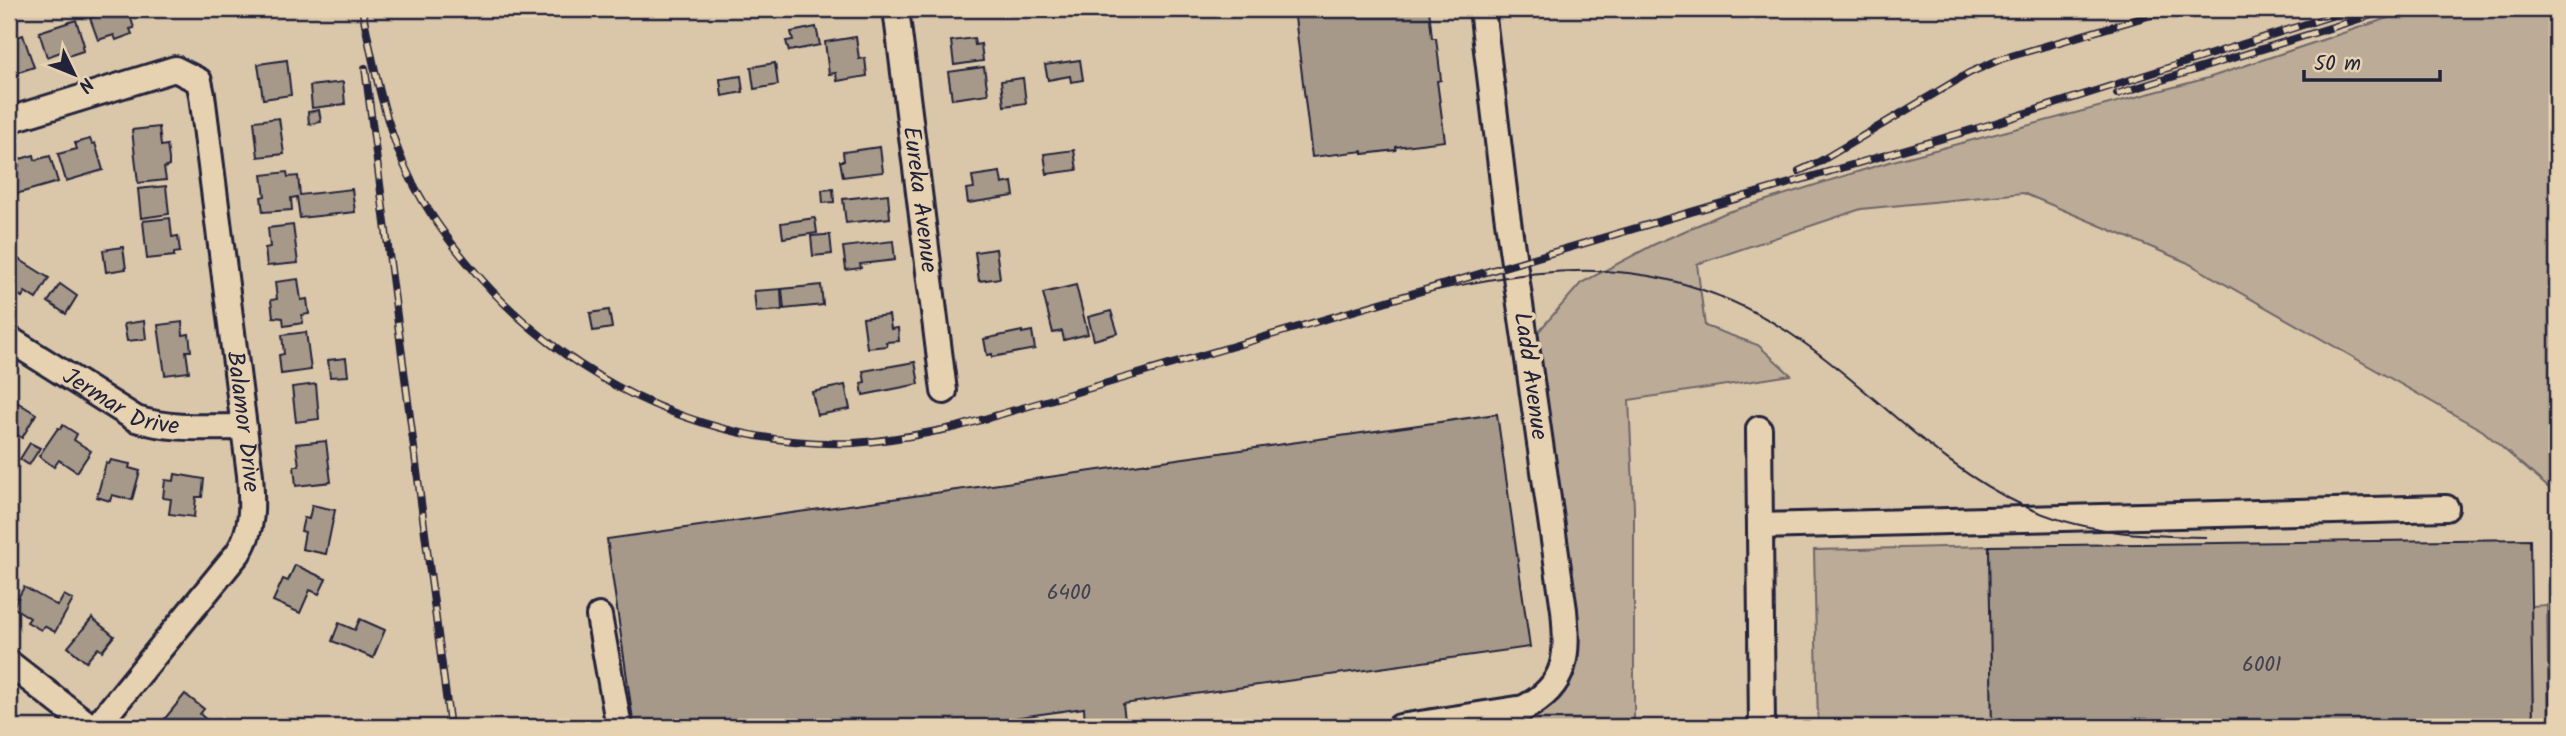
<svg xmlns="http://www.w3.org/2000/svg" width="2566" height="736" viewBox="0 0 2566 736" font-family="Kalam,sans-serif">
	<rect width="100%" height="100%" fill="#dac6a9"/>
	<filter id="ink" filterUnits="userSpaceOnUse"><feTurbulence type="fractalNoise" baseFrequency=".0143" numOctaves="2"/><feDisplacementMap in="SourceGraphic" scale="14" xChannelSelector="R" yChannelSelector="G"/><feConvolveMatrix kernelMatrix="1 2 1 2 8 2 1 2 1" color-interpolation-filters="sRGB"/></filter>
	<g filter="url(#ink)">
		<g fill="#bbab97" stroke="#6e6669" stroke-width="2">
			<path d="M2415,9H2557V495L2483,431L2186,262L2023,193L1861,209L1697,264L1705,326L1758,345L1791,375L1629,400L1634,508V727H1525V724C1555,705 1575,686 1577,649L1538,332L1581,283L1653,245L1725,213L1889,162L2208,78Z"/>
			<polygon points="1989,546 1992,727 1818,727 1814,550"/>
			<polygon points="2547,605 2549,724 2533,724 2531,606"/>
		</g>
		<g fill="#a6998a" stroke="#22223b" stroke-width="2">
			<polygon points="128,9 134,28 130,29 132,34 116,40 114,35 98,40 90,18 118,9"/>
			<polygon points="1294,9 1429,9 1432,38 1436,38 1441,80 1437,81 1445,141 1396,147 1396,150 1363,154 1363,151 1312,157"/>
			<polygon points="76,20 84,45 82,46 83,51 68,56 66,50 47,57 39,32"/>
			<polygon points="816,27 820,45 789,51 786,41 793,40 791,32"/>
			<polygon points="23,35 34,67 16,73 14,67 9,69 9,40"/>
			<polygon points="856,37 859,59 865,58 867,76 837,81 836,73 829,74 825,42"/>
			<polygon points="974,38 975,45 981,44 983,61 954,65 951,41"/>
			<polygon points="287,60 291,95 263,99 258,64"/>
			<polygon points="1080,60 1083,80 1071,82 1070,76 1048,80 1045,65"/>
			<polygon points="775,63 778,85 754,89 751,67"/>
			<polygon points="984,67 988,94 952,99 948,72"/>
			<polygon points="741,76 743,92 722,96 720,79"/>
			<polygon points="1023,78 1026,103 1004,106 1001,81"/>
			<polygon points="343,82 345,104 312,108 310,86"/>
			<polygon points="319,110 321,122 309,124 308,112"/>
			<polygon points="279,118 284,154 258,157 254,121"/>
			<polygon points="159,127 161,146 167,145 169,159 169,166 164,168 166,180 138,183 132,130"/>
			<polygon points="90,139 92,144 95,143 103,170 66,181 58,154 77,149 75,143"/>
			<polygon points="880,147 883,172 843,177 840,161 844,161 843,152"/>
			<polygon points="1074,150 1077,170 1047,174 1044,154"/>
			<polygon points="34,155 35,160 50,156 58,182 9,196 9,168 19,166 17,160"/>
			<polygon points="287,172 288,177 298,176 300,195 352,189 355,212 300,218 297,197 291,198 292,210 263,212 261,197 265,196 262,175"/>
			<polygon points="1000,172 1002,184 1012,182 1014,196 968,203 966,189 974,188 972,176"/>
			<polygon points="166,186 169,214 141,218 138,189"/>
			<polygon points="833,189 834,202 823,203 822,190"/>
			<polygon points="888,194 890,218 846,223 843,199"/>
			<polygon points="170,218 172,237 178,236 180,252 174,253 174,256 147,259 143,221"/>
			<polygon points="815,218 817,233 783,238 781,223"/>
			<polygon points="293,225 298,263 267,266 265,248 270,247 268,228"/>
			<polygon points="825,235 830,235 832,254 813,256 811,236"/>
			<polygon points="893,241 895,260 860,264 861,268 846,270 843,247"/>
			<polygon points="123,247 126,269 106,272 103,250"/>
			<polygon points="996,249 1000,278 979,281 975,252"/>
			<polygon points="9,253 49,278 36,299 25,292 22,297 9,289 12,284 9,282"/>
			<polygon points="298,279 301,300 307,299 309,314 302,315 303,323 284,326 283,318 273,317 271,300 277,299 275,282"/>
			<polygon points="60,284 77,296 66,314 48,302"/>
			<polygon points="821,285 823,305 784,309 782,289"/>
			<polygon points="1076,285 1088,334 1064,340 1062,331 1053,333 1043,293"/>
			<polygon points="781,289 782,310 756,312 754,291"/>
			<polygon points="609,310 612,328 593,331 590,313"/>
			<polygon points="1111,311 1118,333 1094,340 1088,317"/>
			<polygon points="889,315 891,329 898,328 899,341 886,342 887,346 867,348 863,318"/>
			<polygon points="144,321 146,339 127,341 124,324"/>
			<polygon points="182,322 183,335 189,334 191,351 186,351 189,372 165,375 158,325"/>
			<polygon points="1022,331 1022,333 1032,331 1035,349 992,357 992,354 987,355 984,339"/>
			<polygon points="306,332 311,370 281,374 279,355 284,354 282,335"/>
			<polygon points="346,358 348,376 330,377 328,360"/>
			<polygon points="915,362 919,384 863,395 861,383 865,382 863,371"/>
			<polygon points="316,384 319,419 296,422 292,387"/>
			<polygon points="845,385 850,409 817,415 812,392"/>
			<polygon points="9,397 36,414 22,438 12,431 9,435"/>
			<polygon points="1497,414 1530,647 1123,704 1125,720 1085,725 1084,708 950,727 634,727 607,539"/>
			<polygon points="63,425 77,434 74,440 91,451 77,472 59,460 54,467 39,456 58,428 60,429"/>
			<polygon points="326,441 331,482 296,486 294,466 299,466 296,444"/>
			<polygon points="30,443 40,448 29,465 20,459"/>
			<polygon points="111,460 130,464 129,468 140,471 132,500 112,495 110,501 97,497 106,463 109,464"/>
			<polygon points="175,474 204,479 202,497 196,497 194,517 169,514 171,499 163,498 165,480 174,481"/>
			<polygon points="312,505 335,510 326,554 302,549 305,532 301,531 304,518 309,519"/>
			<polygon points="2530,539 2533,727 1992,727 1989,546"/>
			<polygon points="295,565 326,579 319,594 310,590 300,613 273,601 283,579 288,581"/>
			<polygon points="24,587 58,606 64,595 73,600 55,632 44,626 41,630 27,622 30,618 13,607"/>
			<polygon points="92,618 114,636 102,651 98,648 86,662 68,647"/>
			<polygon points="360,619 385,630 373,658 332,641 339,623 355,630"/>
			<polygon points="185,694 204,709 200,714 212,725 211,727 168,727 162,722"/>
		</g>
		<g fill="none" stroke-linecap="round" stroke-linejoin="round">
			<defs>
				<g id="minor">
					<path id="s1" d="M896,9L944,391"/>
					<path id="s2" d="M9,120L175,69L199,81L202,95L250,475C252,504 254,528 238,553L96,727"/>
					<path id="s3" d="M9,339L136,419C171,430 207,427 243,427"/>
					<polyline points="1759,429 1762,727"/>
					<polyline points="1760,526 2446,508"/>
					<polyline points="599,616 619,727"/>
					<polyline points="9,663 91,727"/>
					<path d="M1400,727L1524,708C1568,685 1568,655 1564,610L1506,207L1482,9"/>
				</g>
			</defs>
			<use href="#minor" stroke="#22223b" stroke-width="30"/>
			<use href="#minor" stroke="#e6d1b0" stroke-width="24"/>
			<path stroke="#22223b" stroke-width="2" d="M1396,299C1486,279 1576,258 1669,280C1718,292 1766,315 1807,345C1882,399 1938,466 2024,506C2081,533 2144,536 2206,537"/>
			<defs>
				<g id="rail">
					<path d="M362,9C373,62 383,117 405,167C420,200 442,232 465,260C559,376 701,448 853,443C888,441 923,434 957,427L1995,123L2353,9"/>
					<polyline points="365,68 450,727"/>
					<polyline points="2117,94 2391,9"/>
					<polyline points="1799,171 1819,162 1969,73 2001,59 2172,9"/>
				</g>
			</defs>
			<use href="#rail" stroke="#22223b" stroke-width="8"/>
			<use href="#rail" stroke="#e6d1b0" stroke-width="5" stroke-dasharray="16" stroke-linecap="butt"/>
		</g>
	</g>
	<g text-anchor="middle" dominant-baseline="central" stroke-width="7" stroke-linejoin="round" paint-order="stroke">
		<g font-size="21" fill="#43404f">
			<text x="1069" y="593">6400</text>
			<text x="2262" y="665">6001</text>
		</g>
		<g font-size="24" fill="#22223b" stroke="#e6d1b0">
			<text stroke="none"><textPath href="#s1" startOffset="192">Eureka Avenue</textPath></text>
			<text transform="translate(1530 376) rotate(82)">Ladd Avenue</text>
			<text stroke="none"><textPath href="#s3" startOffset="130">Jermar Drive</textPath></text>
			<text stroke="none"><textPath href="#s2" startOffset="544">Balamor Drive</textPath></text>
		</g>
	</g>
	<rect width="2566" height="736" fill="none" stroke="#e6d1b0" stroke-width="35"/>
	<rect x="18" y="18" width="2531" height="701" fill="none" stroke="#22223b" stroke-width="2.5" filter="url(#ink)"/>
	<g transform="translate(74 74) rotate(133)" stroke="#e6d1b0" stroke-width="5" paint-order="stroke">
	<path d="M0-5L12 26L0 18L-12 26Z" fill="#22223b"/>
	<text y="-10" font-size="19" font-weight="bold" text-anchor="middle" fill="#22223b">N</text>
	</g>
	<path d="M2304 70v10h136v-10" fill="none" stroke="#22223b" stroke-width="3.5"/>
	<text x="2314" y="70" font-size="21" fill="#22223b" stroke="#e6d1b0" stroke-width="5" paint-order="stroke">50 m</text>
</svg>
